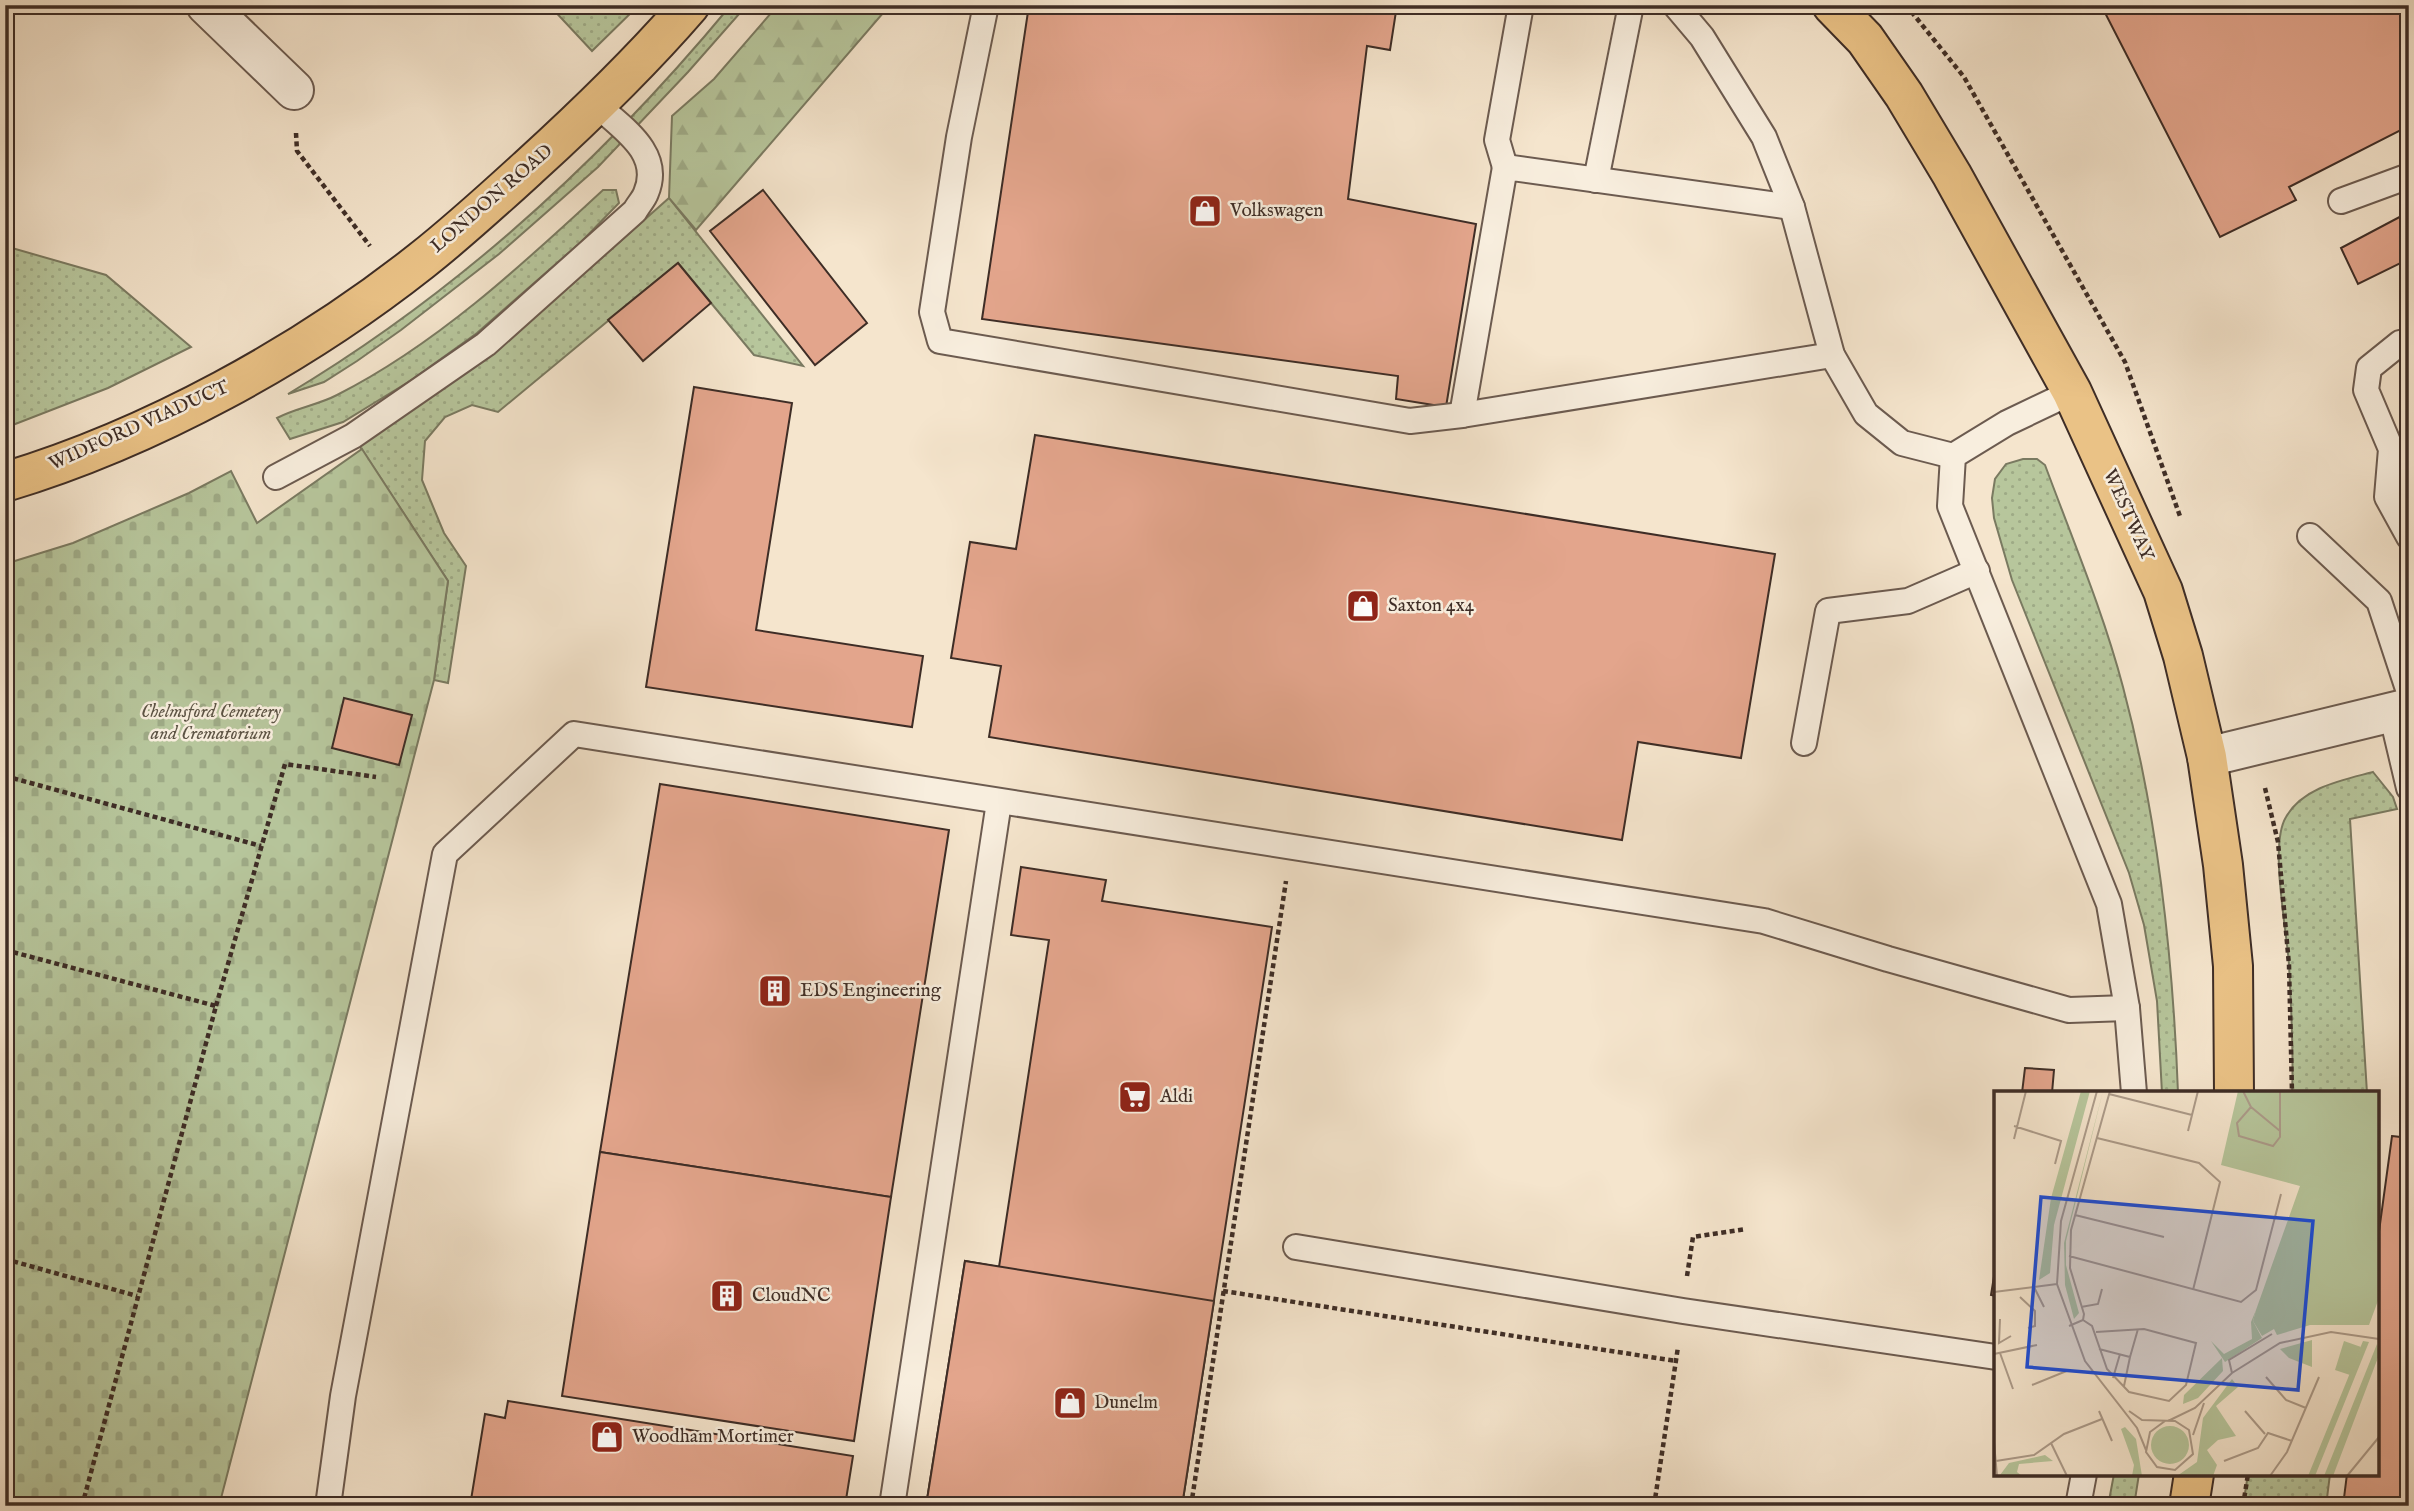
<svg xmlns="http://www.w3.org/2000/svg" width="2414" height="1511" viewBox="0 0 2414 1511" font-family="'IM FELL English',serif">
	<defs>
		<pattern id="grass-dots" width="8" height="8" patternUnits="userSpaceOnUse" patternTransform="scale(1.75)"><rect width="8" height="8" fill="#b7c69c"/><path d="M2 2h.1M6 6h.1" fill="none" stroke="#9eaa86" stroke-width="1.8" stroke-linecap="round"/></pattern>
		<pattern id="forest-firs" width="22" height="20" patternUnits="userSpaceOnUse" patternTransform="scale(1.75)"><rect width="22" height="20" fill="#b7c69c"/><path d="M5 1l3.5 6h-7zM16 11l3.5 6h-7z" fill="#9eaa86"/></pattern>
		<pattern id="cemetery-stones" width="16" height="16" patternUnits="userSpaceOnUse" patternTransform="scale(1.75)"><rect width="16" height="16" fill="#b7c69c"/><path d="M2 7V4a2 2 0 0 1 4 0v3zM10 15v-3a2 2 0 0 1 4 0v3z" fill="#9eaa86"/></pattern>
	</defs>
	<rect width="100%" height="100%" fill="#f5e5cd"/>
	<filter id="stains"><feTurbulence type="fractalNoise" baseFrequency=".00286" numOctaves="4"/><feColorMatrix values="0 0 0 0 .2 0 0 0 0 .09 0 0 0 0 .02 0 0 0 .5 -.17"/></filter>
	<radialGradient id="worn" r=".72"><stop offset=".6" stop-color="#630" stop-opacity="0"/><stop offset="1" stop-color="#630" stop-opacity=".3"/></radialGradient>
	<g fill="url(#grass-dots)" stroke="#7a7a61" stroke-width="2">
		<polygon points="549,5 639,5 592,51"/>
		<path d="M731,5H747L688,72L598,167L499,254L401,330L357,361L324,382L288,394C457,293 606,156 731,5Z"/>
		<path d="M603,190H616L619,203L581,242L477,333L410,381L343,422L290,439L277,418C296,408 318,405 337,395C436,345 522,265 603,190Z"/>
		<polygon points="669,198 803,366 754,355 678,263 498,412 472,405 445,417 425,441 422,480 444,533 466,566 448,683 434,680 448,581 353,436 493,354"/>
		<polygon points="5,246 106,275 191,347 108,388 5,428"/>
		<path d="M2023,459H2037L2045,465C2072,538 2103,611 2123,687C2158,818 2173,957 2178,1093H2162L2157,1001L2144,925L2129,873L2012,580L1994,518L1992,498L1995,479L2006,464Z"/>
		<path d="M2373,772L2393,797L2397,809L2350,819L2367,1093H2292C2294,1051 2291,1007 2289,965C2287,930 2269,845 2286,817C2303,787 2343,780 2373,772Z"/>
		<polygon points="2114,1474 2139,1474 2134,1506 2108,1506"/>
		<polygon points="2248,1474 2330,1474 2326,1506 2243,1506"/>
	</g>
	<polygon fill="url(#forest-firs)" stroke="#7a7a61" stroke-width="2" points="778,5 890,5 696,230 669,198 672,116 714,79"/>
	<polygon fill="url(#cemetery-stones)" stroke="#7a7a61" stroke-width="2" points="362,449 448,581 434,680 219,1506 5,1506 5,564 73,543 189,493 231,471 257,523"/>
	<g fill="#e3a58c" stroke="#3e2d26" stroke-width="2">
		<polygon points="1029,5 1397,5 1390,50 1367,46 1348,199 1476,224 1446,407 1396,399 1398,376 982,319"/>
		<polygon points="2101,5 2409,5 2409,126 2289,187 2296,200 2220,237"/>
		<polygon points="763,190 867,323 815,365 710,231"/>
		<polygon points="2409,212 2409,259 2358,284 2341,248"/>
		<polygon points="678,263 711,303 643,361 608,320"/>
		<polygon points="694,387 792,403 756,630 923,656 912,727 646,687"/>
		<polygon points="1035,435 1775,554 1741,758 1638,742 1622,840 989,737 1001,666 951,658 970,542 1016,549"/>
		<polygon points="344,698 412,715 399,765 332,748"/>
		<polygon points="660,784 949,830 891,1197 600,1152"/>
		<polygon points="1021,867 1106,880 1102,901 1272,927 1182,1506 926,1506 965,1261 999,1267 1049,940 1011,935"/>
		<polygon points="2025,1068 2054,1070 2052,1093 2022,1093"/>
		<polygon points="2392,1136 2409,1138 2409,1506 2343,1506 2347,1474 2377,1474 2377,1246"/>
		<polygon points="600,1152 891,1197 854,1441 562,1396"/>
		<polygon points="965,1261 1214,1301 1182,1506 926,1506"/>
		<polygon points="1996,1264 1996,1296 1991,1295"/>
		<polygon points="508,1401 853,1456 845,1506 470,1506 485,1414 505,1418"/>
	</g>
	<g fill="none" stroke-linecap="round" stroke-linejoin="round">
		<defs>
			<g id="service">
				<polyline points="986,5 959,137 932,312 940,341 1410,421 1462,415 1832,355"/>
				<polyline points="1675,5 1702,37 1764,137 1792,207 1832,355 1866,414 1902,443 1953,456"/>
				<polyline points="1505,167 1497,140 1521,5"/>
				<polyline points="1596,180 1631,5"/>
				<polyline points="2341,201 2409,176"/>
				<polyline points="2409,342 2400,343 2369,368 2366,390 2391,449 2387,497 2409,537"/>
				<polyline points="2072,392 2007,423 1953,456 1950,506 2109,904 2127,1008 2134,1093"/>
				<polyline points="1462,415 1505,167 1792,207"/>
				<path d="M276,477L353,436L486,344L635,211C638,205 644,199 646,193C663,153 622,128 597,105"/>
				<polyline points="2310,536 2379,601 2409,692"/>
				<polyline points="2391,712 2409,788"/>
				<polyline points="1804,743 1828,611 1908,601 1977,571"/>
				<polyline points="1296,1247 1683,1311 1996,1357"/>
				<polyline points="328,1506 343,1396 445,854 574,734 1764,921 1888,959 2069,1010 2127,1008"/>
				<polyline points="892,1506 999,802"/>
				<polyline points="2078,1506 2084,1474"/>
			</g>
			<g id="minor">
				<polyline points="206,5 294,90"/>
				<polyline points="2207,757 2409,708"/>
			</g>
			<g id="primary">
				<polyline points="1832,5 1865,39 1904,95 1952,175 2072,392 2163,591 2183,656 2207,757 2223,865 2233,966 2234,1093"/>
				<path d="M5,482C151,438 302,355 421,261C458,232 494,199 529,167C585,116 640,63 690,5"/>
				<polyline points="2189,1506 2194,1474"/>
			</g>
		</defs>
		<use href="#service" stroke="#6c5b50" stroke-width="28"/>
		<use href="#minor" stroke="#6c5b50" stroke-width="42"/>
		<use href="#primary" stroke="#3e2d26" stroke-width="42"/>
		<g stroke="#3e2d26" stroke-width="4.5" stroke-dasharray="5 3.5" stroke-linecap="butt">
			<polyline points="1906,5 1964,77 2125,362 2181,519"/>
			<polyline points="296,133 297,151 370,246"/>
			<polyline points="5,776 261,846"/>
			<polyline points="2265,788 2278,842 2289,965 2292,1093"/>
			<polyline points="5,950 216,1006 82,1506"/>
			<polyline points="216,1006 285,764 376,777"/>
			<polyline points="5,1259 137,1296"/>
			<polyline points="1687,1276 1693,1237 1746,1229"/>
			<polyline points="1223,1291 1676,1361"/>
			<polyline points="2116,1499 2144,1503 2145,1499"/>
			<polyline points="1191,1506 1286,881"/>
			<polyline points="1654,1506 1678,1347"/>
			<polyline points="2243,1506 2248,1474"/>
		</g>
		<use href="#service" stroke="#f8eede" stroke-width="24"/>
		<use href="#minor" stroke="#f8eede" stroke-width="38"/>
		<use href="#primary" stroke="#eac286" stroke-width="38"/>
	</g>
	<defs>
		<symbol id="shop-square" viewBox="-11 -11 22 22"><rect x="-9" y="-9" width="18" height="18" rx="4" fill="#8f2418" stroke="#f8eede"/><path d="M-5-2.5h2.3a2.7 3.5 0 0 1 5.4 0H5L5.5 6h-11ZM-1.5-2.5h3a1.5 2.3 0 0 0-3 0Z" fill="#fff"/></symbol>
		<symbol id="building-square" viewBox="-11 -11 22 22"><rect x="-9" y="-9" width="18" height="18" rx="4" fill="#8f2418" stroke="#f8eede"/><path d="M-4-6H4V6H1V3H-1V6H-4ZM-2.5-4.3h1.7v1.8h-1.7ZM.8-4.3h1.7v1.8H.8ZM-2.5-1h1.7V.8h-1.7ZM.8-1h1.7V.8H.8Z" fill="#fff"/></symbol>
		<symbol id="supermarket-square" viewBox="-11 -11 22 22"><rect x="-9" y="-9" width="18" height="18" rx="4" fill="#8f2418" stroke="#f8eede"/><path d="M-6-5.5h2.5l.6 2H6L4.5 2H-2.5L-4.4-4H-6ZM-1.5 3.2a1.3 1.3 0 1 0 .1 0ZM3 3.2a1.3 1.3 0 1 0 .1 0Z" fill="#fff"/></symbol>
	</defs>
	<g fill-rule="evenodd">
		<use href="#shop-square" x="1186" y="192" width="38" height="38"/>
		<use href="#shop-square" x="1344" y="587" width="38" height="38"/>
		<use href="#building-square" x="756" y="972" width="38" height="38"/>
		<use href="#supermarket-square" x="1116" y="1078" width="38" height="38"/>
		<use href="#building-square" x="708" y="1277" width="38" height="38"/>
		<use href="#shop-square" x="1051" y="1384" width="38" height="38"/>
		<use href="#shop-square" x="588" y="1418" width="38" height="38"/>
	</g>
	<g text-anchor="middle" dominant-baseline="central" stroke-width="5" stroke-linejoin="round" paint-order="stroke">
		<g font-size="19" fill="#3e2d26" stroke="#f8eede">
			<text transform="translate(492 199) rotate(-41)">LONDON ROAD</text>
			<text transform="translate(139 426) rotate(-24)">WIDFORD VIADUCT</text>
			<text transform="translate(2128 515) rotate(66)">WESTWAY</text>
		</g>
		<g font-size="19" fill="#3e2d26" stroke="#f8eede" text-anchor="start">
			<text x="1230" y="211">Volkswagen</text>
			<text x="1388" y="606">Saxton 4x4</text>
			<text x="800" y="991">EDS Engineering</text>
			<text x="1160" y="1097">Aldi</text>
			<text x="752" y="1296">CloudNC</text>
			<text x="1094" y="1403">Dunelm</text>
			<text x="632" y="1437">Woodham Mortimer</text>
		</g>
		<g font-size="19" font-style="italic" fill="#5c5344" stroke="#f8eede">
			<text x="211" y="712">Chelmsford Cemetery<tspan x="211" dy="22">and Crematorium</tspan></text>
		</g>
	</g>
	<g transform="translate(1994 1091)">
		<rect width="385" height="385" fill="#f5e5cd"/>
		<path d="M87,0H96L60,134L56,182L45,189L57,107ZM109,0L72,150V174L85,222L80,228L71,194L70,152ZM262,219L259,230L268,247L231,271L217,250L230,263L258,248L257,231ZM318,249V276L295,267L286,258ZM238,288L244,296L222,315L242,345L224,349L213,359L223,374L219,385H183L203,371L209,327ZM157 354a19 19 0 1 1 38 0a19 19 0 1 1-38 0ZM51,364L59,370L25,373L23,381L28,385L6,384L15,372Z" fill="#b7c69c"/>
		<path d="M369,250L375,251L321,385H314ZM383,253L385,264L339,385H330ZM228,267L229,280L204,307L189,313L190,304ZM131,336L142,348L148,385H138L140,374L127,338ZM166 354a12 12 0 1 1 24 0a12 12 0 1 1-24 0Z" fill="#b7c69c"/>
		<path d="M244,0H385V207L375,234H316L283,244L280,238L268,245L259,230L262,219L306,95L227,74Z" fill="#b7c69c"/>
		<path d="M350,250L367,256L356,284L341,279Z" fill="#b7c69c"/>
		<path fill="none" stroke="#ac9b8a" stroke-width="2" d="M103,0L67,130L63,193L91,270L143,337L152,359M249,0L257,16L243,32L245,45L279,55L286,46V0M115,3L198,24M257,16L286,40M20,35L67,50L61,73M194,40L204,0M103,47L205,72L226,91L199,199M20,48L32,0M81,124L170,146M75,165L247,211L262,199L287,103M40,196L50,216M0,201L63,193M26,206L41,220V235L34,237M87,216L104,213L108,198M6,228L5,252L17,245M89,229L98,235L113,278L135,301L175,310L192,294L202,252L150,238L102,241M75,235L89,229L90,223L76,177L77,139L116,0M105,258L136,266L144,238M6,262L19,298M0,263L43,254M238,282L235,269L278,243M272,286L292,309L312,317M119,287L126,263M38,294L75,279M130,295L136,266M105,320L118,350M135,320L148,329L181,330L195,339L199,363L181,379L163,376L152,361L156,341L171,330M251,320L271,343M174,330L201,317L238,282L286,252L337,241L385,248M199,344L210,312M0,351L3,385M57,352L73,385M2,370L40,364L70,343L108,328M230,370L264,357L274,342L298,350M276,385L293,361L325,286M353,385L385,346"/>
		<path fill="#1d4ed8" fill-opacity="0.15" stroke="#1d4ed8" stroke-width="3.5" d="M47,106L319,130L304,299L33,276Z"/>
		<rect width="385" height="385" fill="none" stroke="#3e2d26" stroke-width="3.5"/>
	</g>
	<rect width="2414" height="1511" fill="none" stroke="#f5e5cd" stroke-width="28"/>
	<rect x="7" y="7" width="2400" height="1497" fill="none" stroke="#3e2d26" stroke-width="3.5"/>
	<rect x="14" y="14" width="2386" height="1483" fill="none" stroke="#3e2d26" stroke-width="2"/>
	<rect width="100%" height="100%" filter="url(#stains)"/>
	<rect width="100%" height="100%" fill="url(#worn)"/>
</svg>
